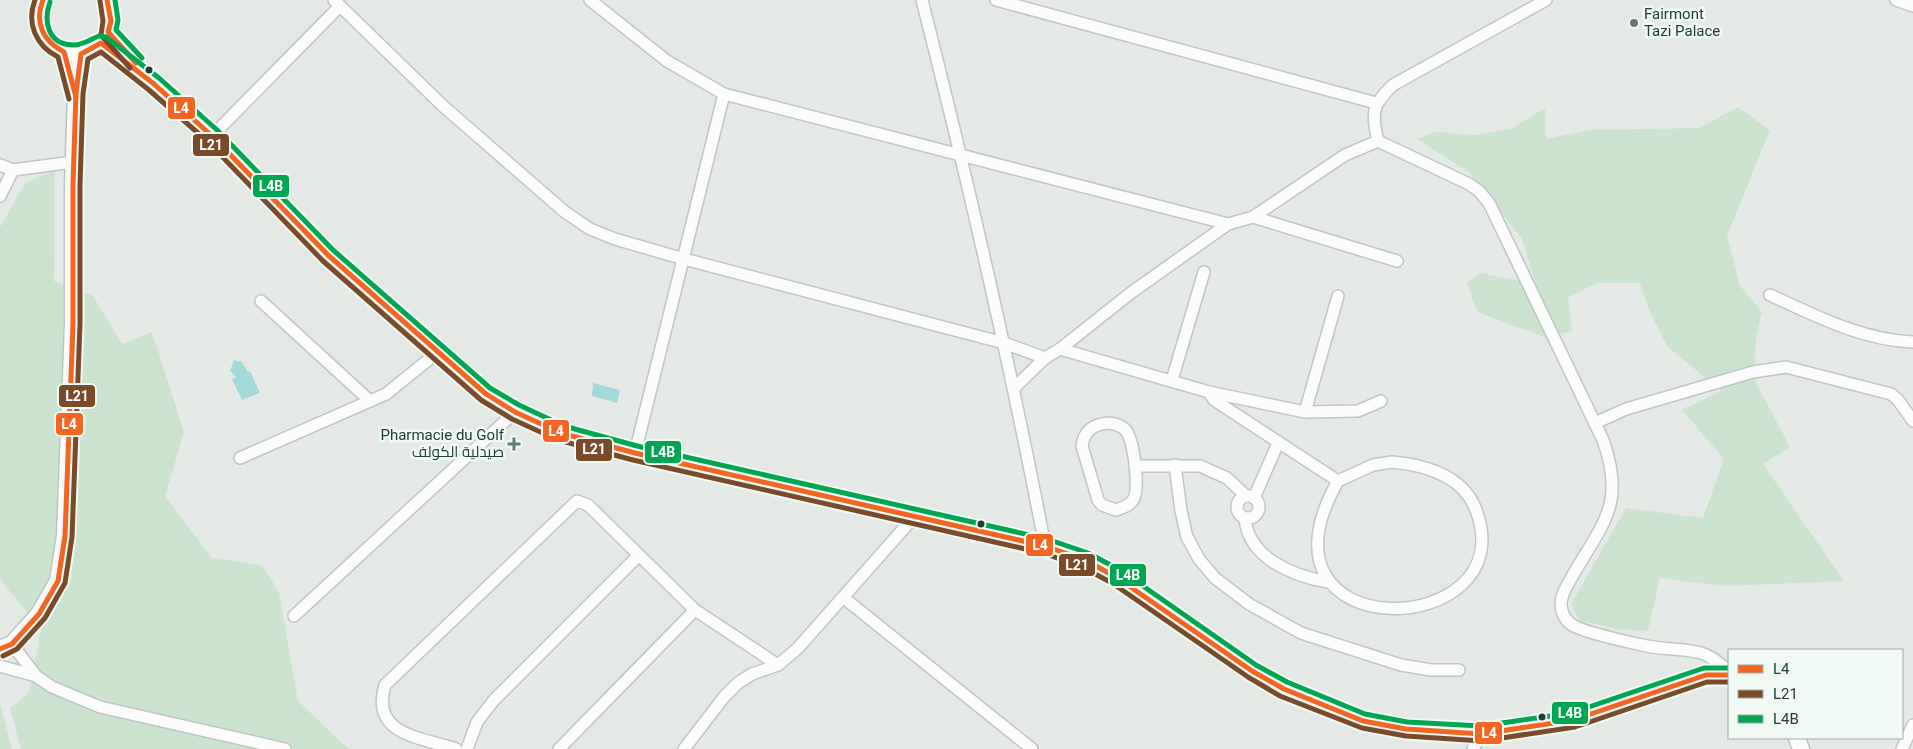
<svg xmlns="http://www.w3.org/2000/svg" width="1913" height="749" viewBox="0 0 1913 749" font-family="Roboto,Cairo,sans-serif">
	<rect width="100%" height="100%" fill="#e4e9e6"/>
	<g fill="#cce4cf">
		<polygon points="1738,107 1770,130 1727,236 1740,286 1762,312 1756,336 1754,379 1790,447 1763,464 1844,581 1726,586 1660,578 1648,631 1620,629 1580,621 1571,604 1626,508 1703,518 1724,459 1682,410 1721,391 1667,346 1648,308 1640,283 1598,283 1568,297 1572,331 1544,337 1477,312 1467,283 1480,273 1536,284 1522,239 1469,172 1417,139 1435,132 1476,135 1511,129 1545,108 1546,139 1591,130 1699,128"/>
		<polygon points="55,171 54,281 93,296 122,344 152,332 184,432 165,496 212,558 262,565 279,592 298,701 346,747 352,749 21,749 10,708 29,692 41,630 3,583 0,577 0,227 26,182"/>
		<polygon points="0,704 12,749 0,749"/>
	</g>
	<g fill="#a2dada">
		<polygon points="234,360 242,362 248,372 250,371 260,393 242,400 232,379 236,377 230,371"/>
		<polygon points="593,383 620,390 617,403 592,396"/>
	</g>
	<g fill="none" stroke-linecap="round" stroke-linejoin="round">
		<defs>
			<g id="street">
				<polyline points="334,0 443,106 565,212 590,229 615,239 684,259 1004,343 1045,358"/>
				<polyline points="590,0 667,61 724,94 1228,224"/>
				<path d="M922,0C968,181 1010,363 1045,546"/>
				<polyline points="996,0 1376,103"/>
				<polyline points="1896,0 1913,6"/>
				<polyline points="212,136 339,7"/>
				<path d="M1378,141C1371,113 1372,105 1393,85L1546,0"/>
				<polyline points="0,165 13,170 73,162"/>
				<polyline points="0,196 13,170"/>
				<polyline points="1253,217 1397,261"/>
				<path d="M1770,295C1816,316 1862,340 1913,342"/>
				<polyline points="261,301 370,401"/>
				<polyline points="1060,349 1209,392 1305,412 1358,411 1381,401"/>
				<polyline points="1172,380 1204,272"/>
				<path d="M1015,387L1045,358L1060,349L1132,292L1228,224L1253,217L1345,155L1378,141L1469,184L1479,191L1489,203L1603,440C1625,502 1605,521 1574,573C1569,583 1561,593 1561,604C1561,613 1566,622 1574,626C1587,633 1632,643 1647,646C1665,650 1683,648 1701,653C1712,656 1720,664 1729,671"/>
				<polyline points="1209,392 1214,400 1338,481"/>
				<polyline points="1305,412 1338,296"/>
				<path d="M1109,423C1116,424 1125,426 1128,434C1134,446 1140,489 1133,500C1129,506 1122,508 1116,510L1102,505L1098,500L1082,446C1084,430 1094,424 1109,423Z"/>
				<polyline points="1595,423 1626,409 1753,372 1786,367 1891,394 1898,400 1913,421"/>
				<polyline points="635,453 724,94"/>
				<polyline points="240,458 386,394 438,352"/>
				<path d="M1392,462C1425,465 1463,475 1476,510C1526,641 1241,651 1338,481L1373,465Z"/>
				<polyline points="1175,465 1181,511 1187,537 1199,559 1215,578 1249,604 1301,633 1401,665 1431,670 1459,670"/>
				<polyline points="1135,466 1200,466 1227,478 1246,496"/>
				<circle cx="1248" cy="507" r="11"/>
				<polyline points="1254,498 1278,443"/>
				<path d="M1245,518C1248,558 1293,576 1328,582"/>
				<polyline points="844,598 1032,749"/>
				<polyline points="294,616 515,412"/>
				<polyline points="12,644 36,676 52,687 100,707 285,749"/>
				<polyline points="0,666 36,676"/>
				<path d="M456,749C420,737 370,735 385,685L577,501L588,505L695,610L778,665"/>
				<polyline points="467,749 477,722 494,700 638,556"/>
				<polyline points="559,749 695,610"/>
				<polyline points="684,749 724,697 738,683 752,674 778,665 798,648 914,517"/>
				<polyline points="1473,749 1481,734"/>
				<polyline points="1902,749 1913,725"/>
			</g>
			<g id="secondary">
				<path d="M43,0C38,9 38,17 40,26C48,74 129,55 107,0"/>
				<polyline points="101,43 154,84 212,136 328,255 486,394 515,412 561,433 635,453 1045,546 1085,560 1116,577 1252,671 1284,689 1363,721 1406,729 1481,734 1573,720 1690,680 1706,675 1729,675"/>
				<polyline points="0,649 12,644 39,614 58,581 65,536 73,324 73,185 76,93 81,54"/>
				<polyline points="1797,738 1801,749"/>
			</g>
		</defs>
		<use href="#street" stroke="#c1c6c3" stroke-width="14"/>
		<use href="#secondary" stroke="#bdc5c2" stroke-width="19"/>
		<use href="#street" stroke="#fbfcfb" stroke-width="11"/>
		<use href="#secondary" stroke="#fbfcfb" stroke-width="16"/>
		<defs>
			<g id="bus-1">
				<path d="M43,0C34,23 43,41 64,52L76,97"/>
				<polyline points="107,0 111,21 108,32 136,63"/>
				<polyline points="0,649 12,644 39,614 58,581 65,536 73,324 73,185 76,93 81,54 101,43 154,84 212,136 328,255 486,394 515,412 561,433 635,453 1045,546 1085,560 1116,577 1252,671 1284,689 1363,721 1406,729 1481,734 1573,720 1706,675 1729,675"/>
			</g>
			<g id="bus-2">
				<path d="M35,0C26,23 36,46 58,57L69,99"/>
				<polyline points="100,1 103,21 101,35 130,68"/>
				<polyline points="3,656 17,649 45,618 65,583 72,537 80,324 80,185 83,94 88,59 101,52 149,90 207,141 323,261 481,400 512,419 558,440 633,460 1043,553 1082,567 1112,583 1248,677 1280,696 1362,728 1406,736 1482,741 1575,727 1707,682 1729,682"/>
			</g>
			<g id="bus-3">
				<polyline points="115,0 118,20 116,30 142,58"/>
				<path d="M50,2C43,22 48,45 74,45C83,45 91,39 99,36L106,37L159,78L217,130L333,250L490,388L519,405L564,426L637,446L1047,539L1088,553L1120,570L1256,665L1287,682L1365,714L1407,722L1481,726L1571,713L1704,668H1729"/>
			</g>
		</defs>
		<use href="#bus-1" stroke="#f1f9f4" stroke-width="9"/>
		<use href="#bus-2" stroke="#f1f9f4" stroke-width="9"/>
		<use href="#bus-3" stroke="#f1f9f4" stroke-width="9"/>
		<use href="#bus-1" stroke="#f26522" stroke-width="5"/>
		<use href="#bus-2" stroke="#7a4b2a" stroke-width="5"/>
		<use href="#bus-3" stroke="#00a651" stroke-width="5"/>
	</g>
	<g fill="#657a71" stroke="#f1f9f4" stroke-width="2">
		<circle cx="1634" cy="23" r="5"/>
		<path d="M511.5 436.5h5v5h5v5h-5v5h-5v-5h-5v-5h5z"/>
	</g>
	<g fill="#203e32" stroke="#f1f9f4" stroke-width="2">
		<circle cx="149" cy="70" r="4.5"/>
		<circle cx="981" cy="524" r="4.5"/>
		<circle cx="1542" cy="717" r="4.5"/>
	</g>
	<g text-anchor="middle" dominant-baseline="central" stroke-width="5" stroke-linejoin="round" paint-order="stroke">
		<g font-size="15" fill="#203e32" stroke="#f1f9f4" text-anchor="start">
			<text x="1644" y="14">Fairmont<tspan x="1644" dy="17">Tazi Palace</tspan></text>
			<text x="504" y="435" text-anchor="end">Pharmacie du Golf<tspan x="504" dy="17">صيدلية الكولف</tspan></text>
		</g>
	</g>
	<g stroke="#f1f9f4" stroke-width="2">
		<rect x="167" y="96" width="29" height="24" rx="5" fill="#f26522"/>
		<rect x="192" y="133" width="38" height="24" rx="5" fill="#7a4b2a"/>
		<rect x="252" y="174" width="38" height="24" rx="5" fill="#00a651"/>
		<rect x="58" y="384" width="38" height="24" rx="5" fill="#7a4b2a"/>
		<rect x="55" y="412" width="29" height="24" rx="5" fill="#f26522"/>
		<rect x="542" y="419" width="28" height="24" rx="5" fill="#f26522"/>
		<rect x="575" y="438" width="38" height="24" rx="5" fill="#7a4b2a"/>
		<rect x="644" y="440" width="38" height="24" rx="5" fill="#00a651"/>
		<rect x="1025" y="533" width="29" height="24" rx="5" fill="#f26522"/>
		<rect x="1058" y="553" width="38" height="24" rx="5" fill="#7a4b2a"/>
		<rect x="1109" y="563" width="38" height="24" rx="5" fill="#00a651"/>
		<rect x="1551" y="701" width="38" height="24" rx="5" fill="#00a651"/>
		<rect x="1474" y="721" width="29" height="24" rx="5" fill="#f26522"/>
	</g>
	<g font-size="14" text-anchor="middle" font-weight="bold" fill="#fff">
		<text x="181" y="113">L4</text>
		<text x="211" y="150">L21</text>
		<text x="271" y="191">L4B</text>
		<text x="77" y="401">L21</text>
		<text x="69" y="429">L4</text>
		<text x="556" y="436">L4</text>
		<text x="594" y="454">L21</text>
		<text x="663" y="457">L4B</text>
		<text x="1040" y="550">L4</text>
		<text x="1077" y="570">L21</text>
		<text x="1128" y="580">L4B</text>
		<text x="1570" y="718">L4B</text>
		<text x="1489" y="738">L4</text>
	</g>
	<rect x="1728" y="649" width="175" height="90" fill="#f1f9f4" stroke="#9daea6"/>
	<rect x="1738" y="665" width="25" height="8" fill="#f26522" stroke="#9daea6"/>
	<text x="1773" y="674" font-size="15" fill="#203e32">L4</text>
	<rect x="1738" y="690" width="25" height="8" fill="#7a4b2a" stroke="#9daea6"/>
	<text x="1773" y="699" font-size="15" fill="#203e32">L21</text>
	<rect x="1738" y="715" width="25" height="8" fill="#00a651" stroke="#9daea6"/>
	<text x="1773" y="724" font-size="15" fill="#203e32">L4B</text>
</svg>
